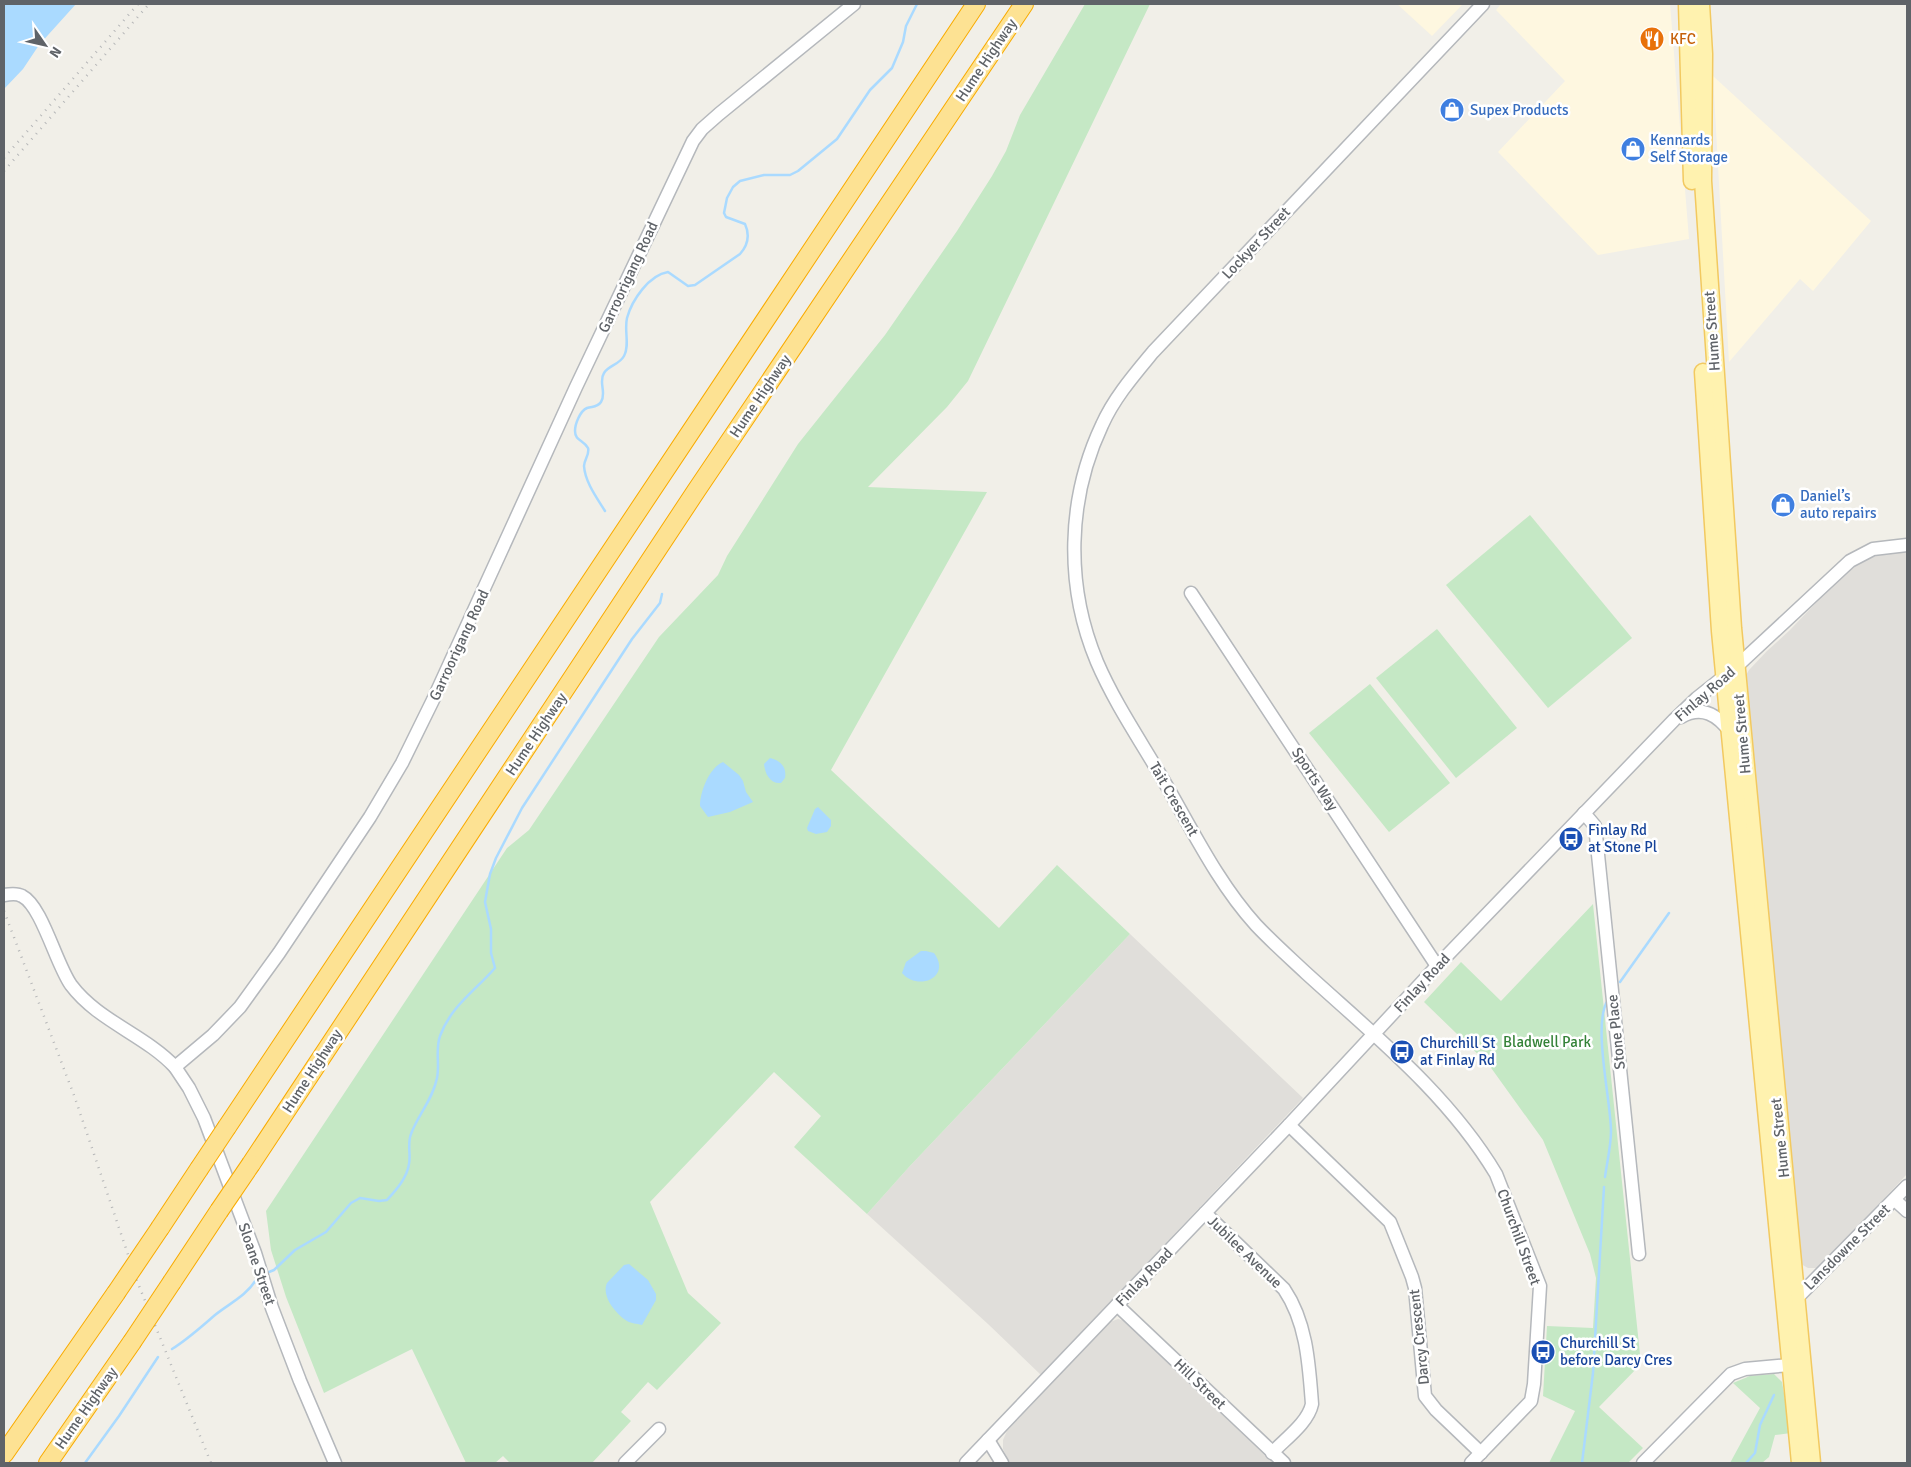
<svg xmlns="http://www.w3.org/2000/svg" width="1911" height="1467" viewBox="0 0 1911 1467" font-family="Signika,sans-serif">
	<rect width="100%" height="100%" fill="#f1efe8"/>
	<g fill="#fef7e0">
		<polygon points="1397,4 1463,4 1432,36"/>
		<polygon points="1501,4 1670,4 1689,239 1598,255 1498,152 1565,81 1496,10"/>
		<polygon points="1713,76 1871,221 1813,291 1800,279 1729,362"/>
	</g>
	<g fill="#e0deda">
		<polygon points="1907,552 1907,1174 1823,1264 1817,1268 1808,1268 1801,1264 1745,677 1749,670 1767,651 1790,630 1852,565 1875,555"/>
		<polygon points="1130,934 1303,1098 1041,1375 988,1324 867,1214 909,1167"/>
		<polygon points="1118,1319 1125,1321 1275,1463 1009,1463 1003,1449 1003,1440 1007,1431 1110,1322"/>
	</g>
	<g fill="#c5e8c5">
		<polygon points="1085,4 1150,4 968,381 947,407 868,487 987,492 831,770 999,928 1057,865 1130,934 909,1167 867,1214 794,1147 821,1116 774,1072 650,1202 688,1293 721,1323 657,1390 648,1382 621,1412 631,1421 592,1463 510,1463 503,1456 495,1463 466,1463 412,1349 324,1393 286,1297 271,1250 266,1211 507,848 529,830 659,637 718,575 727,556 798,444 885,335 957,231 992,176 1006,151 1020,115"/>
		<polygon points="1530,515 1632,638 1548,708 1446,585"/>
		<polygon points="1437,629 1517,728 1456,778 1376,678"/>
		<polygon points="1370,684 1450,783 1389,832 1309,733"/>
		<polygon points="1593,904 1641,1364 1599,1407 1643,1448 1628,1463 1549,1463 1575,1411 1543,1396 1547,1326 1593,1328 1596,1278 1590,1254 1543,1140 1489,1065 1424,1002 1461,962 1501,1001"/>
		<polygon points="1774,1374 1782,1382 1791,1433 1775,1435 1769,1457 1762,1463 1730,1463 1760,1408 1733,1383 1750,1376"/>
	</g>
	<g fill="#aadaff">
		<polygon points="4,4 76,4 39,45 23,69 4,89"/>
		<path d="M770,758C780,760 787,767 785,778L781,783C770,784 765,774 764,764Z"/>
		<path d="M723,762L739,775L743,781L746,792L753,802L730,812L708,817L700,806C700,792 709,768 723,762Z"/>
		<polygon points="818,807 831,820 831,826 827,832 816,834 808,831 807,828 815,809"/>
		<path d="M921,951H926L934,953C952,977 918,992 902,973L906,962Z"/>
		<path d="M629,1264L648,1280L656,1294V1300L642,1325C636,1323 632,1324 627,1321C616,1314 601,1296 607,1283L624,1265Z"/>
	</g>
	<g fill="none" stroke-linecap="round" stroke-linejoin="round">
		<g stroke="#aadaff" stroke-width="2.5">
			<path d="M605,511C597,498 585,482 584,466C584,460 590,454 588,448C584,440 575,441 575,431C575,424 580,411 587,408C592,406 597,408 601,402C607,393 598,382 604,373C609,365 619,365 624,356C630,345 624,331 627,318C632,300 649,275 668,272L688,286L695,285L740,254C748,245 750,235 745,224L726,217L724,213L727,198L733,187L740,181L764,175H790L798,171L837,139L870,90L892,68L903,42L906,26L917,4"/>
			<polyline points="1620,982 1669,913"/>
			<path d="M1605,1177C1607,1162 1611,1146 1611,1131C1611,1101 1592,1023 1608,1000"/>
			<path d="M269,1272L274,1270L295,1250L326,1232L351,1203L360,1198L379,1201L387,1200C396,1190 407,1178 409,1164C411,1154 407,1144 411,1134C418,1115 433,1099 437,1078C440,1064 435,1050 440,1036C451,1006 475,991 495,968L491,953V929L485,902L490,874L496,858L522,808L602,685L632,639L660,603L662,594"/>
			<path d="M172,1349C188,1339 201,1327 215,1315C230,1303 246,1296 256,1280"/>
			<polyline points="85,1463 119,1416 158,1357"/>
			<polyline points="1582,1463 1593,1373 1604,1187"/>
			<polyline points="1746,1463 1755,1453 1760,1425 1774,1395"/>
		</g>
		<defs>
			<g id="minor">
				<polyline points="1191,593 1437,966"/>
				<path d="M1681,717C1702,705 1718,715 1731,733"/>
				<polyline points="1584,813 1595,826 1596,835 1639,1254"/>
				<path d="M4,895C10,894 17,893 22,896C42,906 56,964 71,985C98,1021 145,1035 175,1067L213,1035L240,1007L279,953L370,817L402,763L433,700L576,387L693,141L702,129L719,114L854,4"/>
				<polyline points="175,1067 189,1088 204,1118 255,1253 272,1308 300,1381 335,1463"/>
				<polyline points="1289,1125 1390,1222 1412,1277 1415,1288 1425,1396 1436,1410 1481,1453"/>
				<polyline points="1895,1200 1907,1211"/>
				<path d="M1205,1213L1284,1289C1307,1323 1309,1365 1312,1404C1308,1423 1285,1439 1272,1453"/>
				<polyline points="1792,1299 1796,1299 1907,1186"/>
				<polyline points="1117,1305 1284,1463"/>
				<polyline points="988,1440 1002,1463"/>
				<polyline points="625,1463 659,1429"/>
				<polyline points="966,1463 1289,1125 1437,966 1674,720 1697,698 1736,667 1850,561 1873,549 1907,545"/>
				<path d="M1471,1463L1531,1401L1534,1384L1540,1286L1496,1174C1448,1094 1374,1035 1306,973C1289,957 1272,942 1256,925C1218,883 1193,831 1165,783C1142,743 1115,704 1097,662C1065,586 1067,499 1102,425C1114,398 1134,375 1153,352L1483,4"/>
				<polyline points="1643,1463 1731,1374 1745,1369 1790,1365"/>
			</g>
			<g id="major">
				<polyline points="1687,4 1692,181"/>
				<polyline points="1701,4 1704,54 1703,181 1733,628 1812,1463"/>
				<polyline points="1703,372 1720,631 1800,1463"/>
			</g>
			<g id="highway">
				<polyline points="227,1127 976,4"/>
				<polyline points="251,1164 696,491 1024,4"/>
				<polyline points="160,1228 199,1169"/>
				<polyline points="172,1282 219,1211"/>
				<polyline points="4,1454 116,1293"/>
				<polyline points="48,1463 132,1342"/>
			</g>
		</defs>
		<use href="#minor" stroke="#b5b8bc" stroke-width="15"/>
		<use href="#major" stroke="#f2c960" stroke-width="19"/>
		<use href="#highway" stroke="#f9ab00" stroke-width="20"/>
		<use href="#minor" stroke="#fff" stroke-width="12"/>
		<use href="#major" stroke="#fff2af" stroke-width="16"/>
		<use href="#highway" stroke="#fde293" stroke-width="18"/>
		<g stroke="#b6b7b8" stroke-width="2.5" stroke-dasharray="1 6" stroke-linecap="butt">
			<polyline points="4,158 138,4"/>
			<polyline points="4,171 149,4"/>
			<polyline points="4,911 75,1098 137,1281 211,1463"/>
		</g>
		<defs>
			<g id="highway-bridge">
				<polyline points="199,1169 227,1127"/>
				<polyline points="219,1211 251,1164"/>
				<polyline points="116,1293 160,1228"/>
				<polyline points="132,1342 172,1282"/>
			</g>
		</defs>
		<use href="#highway-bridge" stroke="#f9ab00" stroke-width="20" stroke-linecap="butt"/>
		<use href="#highway-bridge" stroke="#fde293" stroke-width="18"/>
	</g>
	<defs>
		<symbol id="restaurant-disc" viewBox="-11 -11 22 22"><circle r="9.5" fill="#e8710a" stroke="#fff"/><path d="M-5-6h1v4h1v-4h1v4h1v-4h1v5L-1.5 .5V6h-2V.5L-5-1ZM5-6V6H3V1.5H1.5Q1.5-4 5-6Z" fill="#fff"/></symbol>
		<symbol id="shop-disc" viewBox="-11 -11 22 22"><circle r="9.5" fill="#3f7fe0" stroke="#fff"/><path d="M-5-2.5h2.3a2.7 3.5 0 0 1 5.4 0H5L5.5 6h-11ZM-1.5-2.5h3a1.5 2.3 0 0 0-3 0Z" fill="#fff"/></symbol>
		<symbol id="bus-disc" viewBox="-11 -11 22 22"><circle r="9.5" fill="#1a4fb4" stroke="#fff"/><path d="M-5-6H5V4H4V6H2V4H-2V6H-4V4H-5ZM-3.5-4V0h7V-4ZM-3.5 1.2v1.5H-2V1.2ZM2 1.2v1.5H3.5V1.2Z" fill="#fff"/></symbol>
	</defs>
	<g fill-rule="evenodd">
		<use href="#restaurant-disc" x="1638" y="25" width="28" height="28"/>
		<use href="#shop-disc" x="1438" y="96" width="28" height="28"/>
		<use href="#shop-disc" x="1619" y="135" width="28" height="28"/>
		<use href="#shop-disc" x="1769" y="491" width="28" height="28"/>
		<use href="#bus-disc" x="1557" y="825" width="28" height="28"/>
		<use href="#bus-disc" x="1388" y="1038" width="28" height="28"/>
		<use href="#bus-disc" x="1529" y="1338" width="28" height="28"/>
	</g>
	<g text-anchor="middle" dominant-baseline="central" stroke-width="5" stroke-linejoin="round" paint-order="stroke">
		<g font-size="15" fill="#c56008" stroke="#fff" text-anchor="start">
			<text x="1670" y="39">KFC</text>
		</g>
		<g font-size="15" fill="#5f6368" stroke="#fff">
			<text transform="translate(986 60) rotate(-56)">Hume Highway</text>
			<text transform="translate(1256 243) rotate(-47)">Lockyer Street</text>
			<text transform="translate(628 277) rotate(-65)">Garroorigang Road</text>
			<text transform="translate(1712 331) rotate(-94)">Hume Street</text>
			<text transform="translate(760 396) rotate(-56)">Hume Highway</text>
			<text transform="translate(459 645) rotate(-65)">Garroorigang Road</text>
			<text transform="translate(1705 694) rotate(-41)">Finlay Road</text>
			<text transform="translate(536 734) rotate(-56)">Hume Highway</text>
			<text transform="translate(1742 734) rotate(-95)">Hume Street</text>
			<text transform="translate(1315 779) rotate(57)">Sports Way</text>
			<text transform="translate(1174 799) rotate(60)">Tait Crescent</text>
			<text transform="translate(1422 983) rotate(-47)">Finlay Road</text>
			<text transform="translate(1616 1032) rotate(-96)">Stone Place</text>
			<text transform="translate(312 1071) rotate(-57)">Hume Highway</text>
			<text transform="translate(1780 1138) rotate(-96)">Hume Street</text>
			<text transform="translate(1519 1237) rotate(70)">Churchill Street</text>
			<text transform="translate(1847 1247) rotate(-45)">Lansdowne Street</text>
			<text transform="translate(1245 1252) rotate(44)">Jubilee Avenue</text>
			<text transform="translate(257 1264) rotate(71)">Sloane Street</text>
			<text transform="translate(1144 1277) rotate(-46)">Finlay Road</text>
			<text transform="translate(1419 1337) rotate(-96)">Darcy Crescent</text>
			<text transform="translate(1200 1384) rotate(44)">Hill Street</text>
			<text transform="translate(86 1408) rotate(-55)">Hume Highway</text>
		</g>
		<g font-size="15" fill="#366cbe" stroke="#fff" text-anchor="start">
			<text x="1470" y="110">Supex Products</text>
			<text x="1650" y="140">Kennards<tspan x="1650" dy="17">Self Storage</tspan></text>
			<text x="1800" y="496">Daniel’s<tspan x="1800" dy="17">auto repairs</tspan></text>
		</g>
		<g font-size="15" fill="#164399" stroke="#fff" text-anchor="start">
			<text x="1588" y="830">Finlay Rd<tspan x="1588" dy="17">at Stone Pl</tspan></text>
			<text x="1420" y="1043">Churchill St<tspan x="1420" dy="17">at Finlay Rd</tspan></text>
			<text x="1560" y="1343">Churchill St<tspan x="1560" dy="17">before Darcy Cres</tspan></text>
		</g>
		<g font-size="15" fill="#348238" stroke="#fff">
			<text x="1547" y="1042">Bladwell Park</text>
		</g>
	</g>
	<rect width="1911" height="1467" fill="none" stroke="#5f6368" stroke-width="10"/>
	<g transform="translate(45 45) rotate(124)" stroke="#ffffff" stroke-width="4" paint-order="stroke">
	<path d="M0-4L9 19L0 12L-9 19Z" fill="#5f6368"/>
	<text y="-8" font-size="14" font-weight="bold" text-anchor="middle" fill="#5f6368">N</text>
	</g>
</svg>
